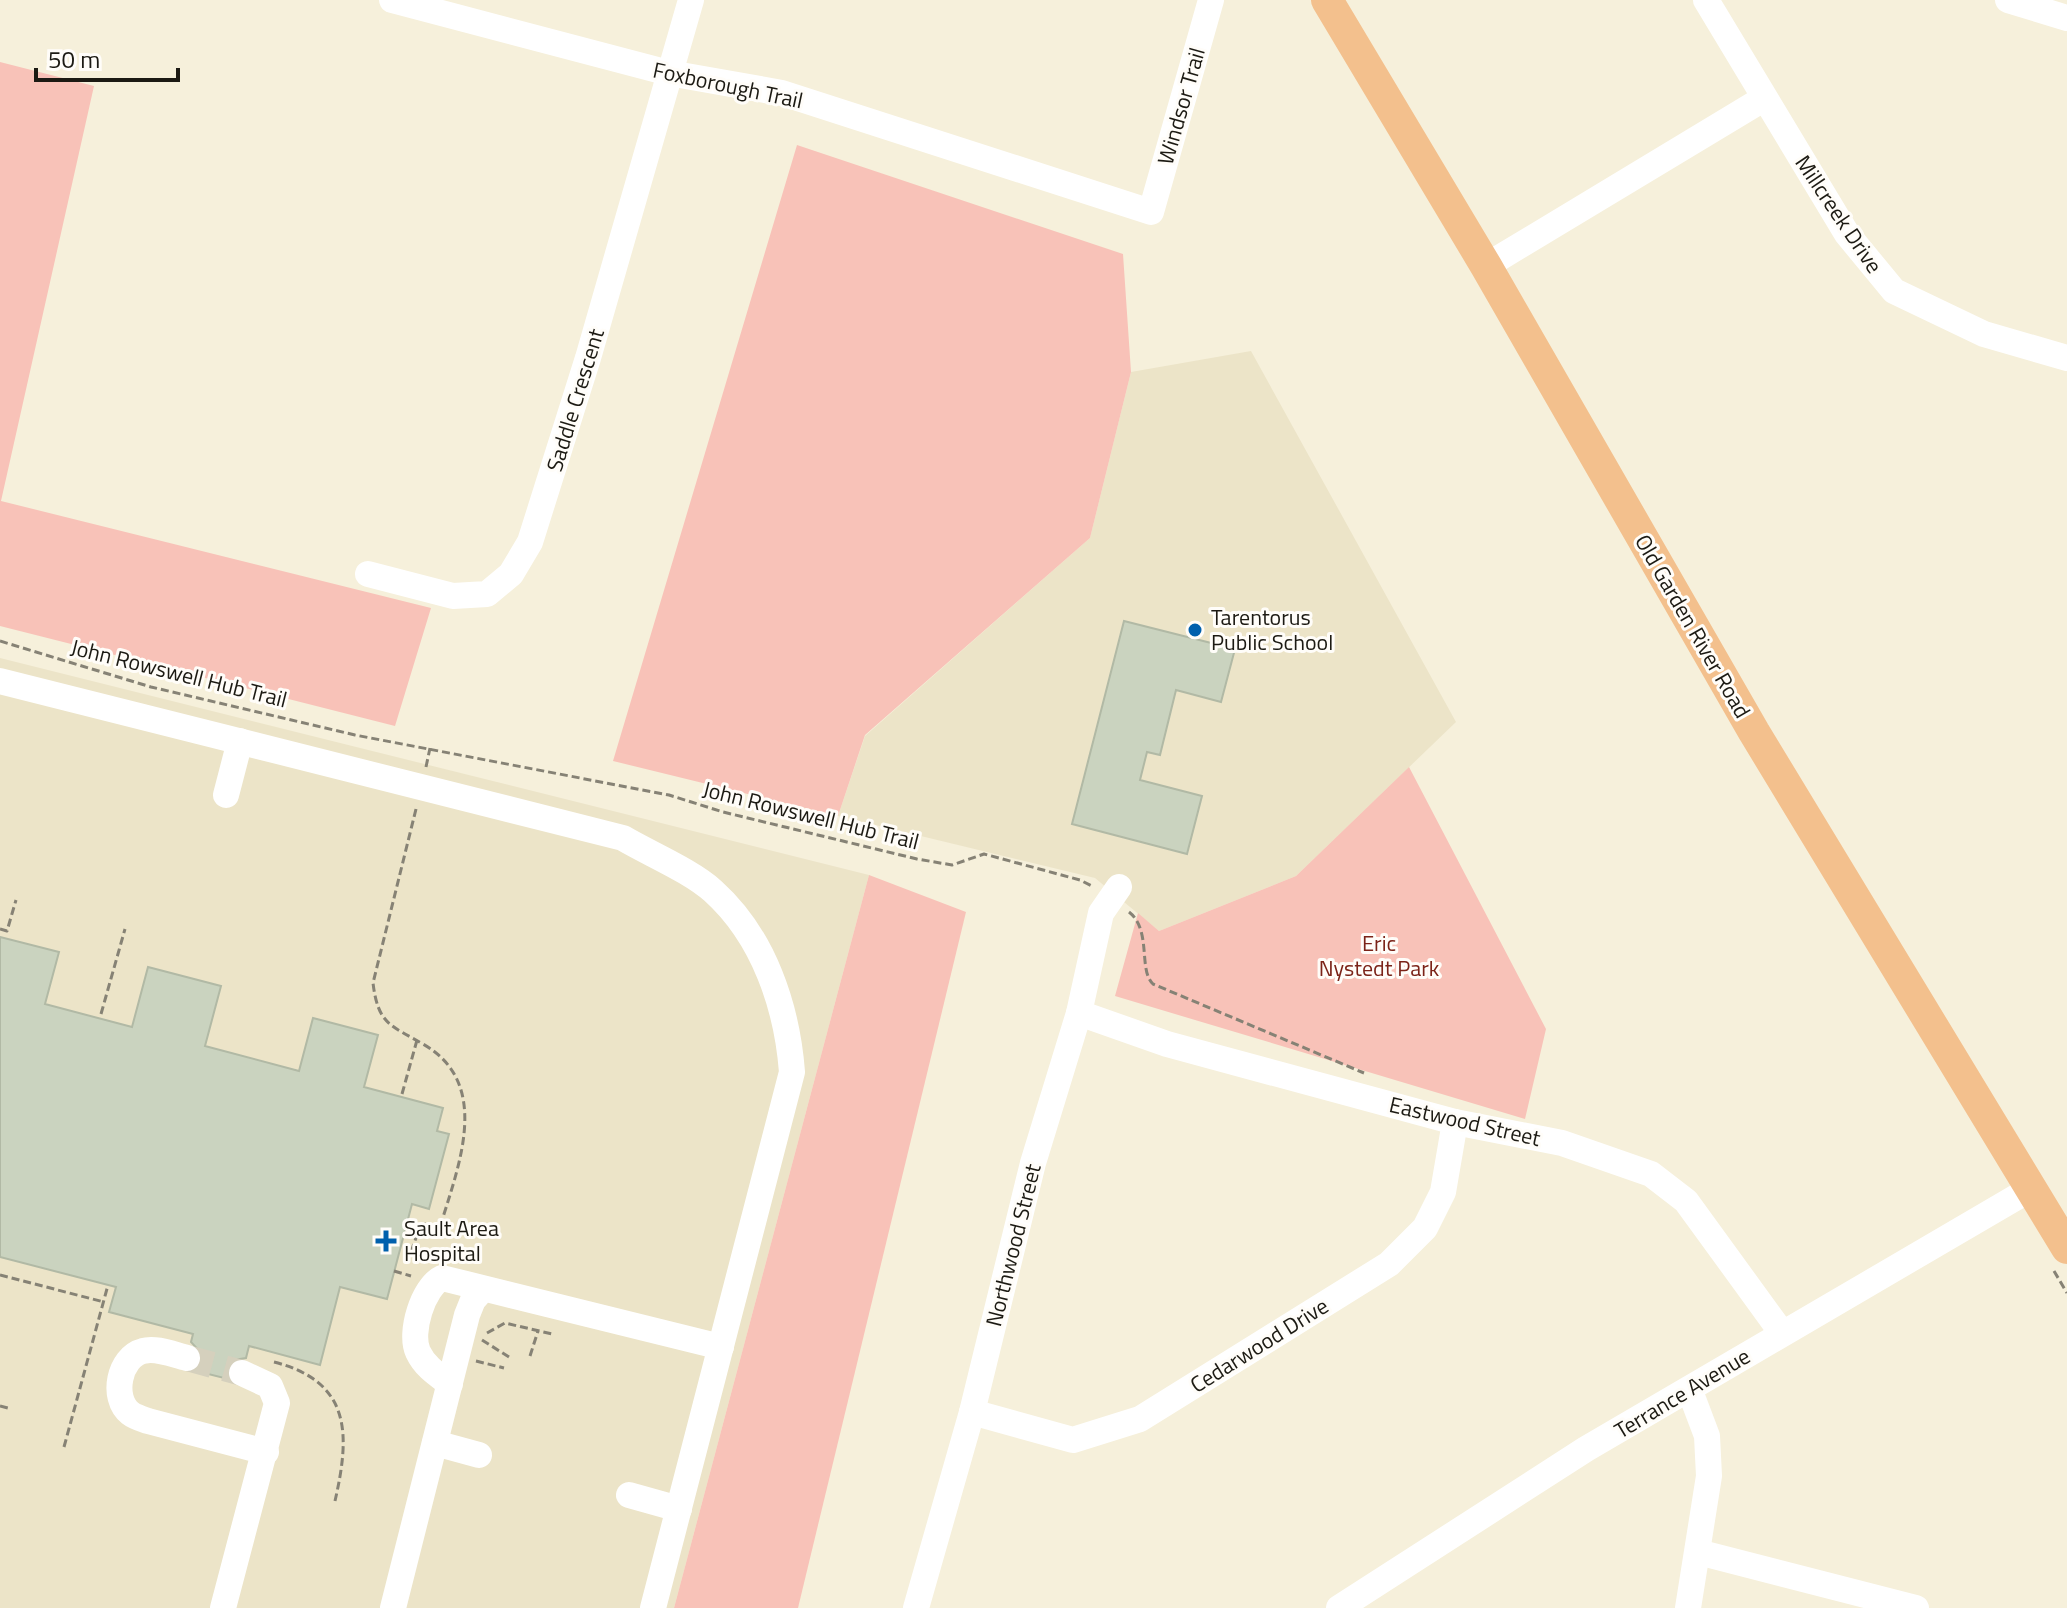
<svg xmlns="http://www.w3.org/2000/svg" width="2067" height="1608" viewBox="0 0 2067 1608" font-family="'Titillium Web',sans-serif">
	<rect width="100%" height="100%" fill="#f6f0db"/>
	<g fill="#ece4c8">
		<polygon points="1251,351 1456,722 1296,876 1159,931 1095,878 838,816 865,736 1090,538 1131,372"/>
		<polygon points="0,658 869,875 674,1608 0,1608"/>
	</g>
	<g fill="#f8c2b8">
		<polygon points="0,62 94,86 1,501 431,608 395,726 0,626"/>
		<polygon points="797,145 1123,254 1131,372 1090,538 865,735 838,816 613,761"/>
		<polygon points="1409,767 1546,1029 1525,1119 1115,996 1138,913 1159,931 1296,876"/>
		<polygon points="869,875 966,912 798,1608 674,1608"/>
	</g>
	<g fill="#cad3bf" stroke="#b1b9a5" stroke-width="2">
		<polygon points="1124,621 1235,649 1221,702 1176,690 1160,755 1147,752 1140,780 1202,796 1187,854 1072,824"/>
		<polygon points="0,937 59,952 45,1004 132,1027 148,967 221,986 205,1046 299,1071 313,1018 378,1035 364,1087 443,1108 437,1131 449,1134 429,1209 412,1204 387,1299 340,1287 320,1365 249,1346 246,1358 234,1360 228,1366 228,1379 196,1371 202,1363 203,1355 191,1342 193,1334 109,1312 116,1287 0,1257"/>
	</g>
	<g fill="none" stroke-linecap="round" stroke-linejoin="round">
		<polyline stroke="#d5d0bd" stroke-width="26" stroke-dasharray="26 13" stroke-linecap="butt" points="187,1358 242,1373"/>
		<g stroke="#868275" stroke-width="3" stroke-dasharray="8 4" stroke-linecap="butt">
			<polyline points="0,641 151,687 355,735 669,795 723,812 917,859 952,865 984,854 1080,880 1094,887"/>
			<polyline points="426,767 430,748"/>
			<path d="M416,809L373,983C378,1024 390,1025 423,1044C493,1084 458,1167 440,1227L425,1224L418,1232L410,1255L428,1260"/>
			<path d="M1129,912C1152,930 1138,970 1153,984L1364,1073"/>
			<polyline points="0,929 7,931 16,900"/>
			<polyline points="101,1014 125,929"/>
			<polyline points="402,1094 417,1040"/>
			<polyline points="394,1271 411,1276"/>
			<polyline points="2054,1271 2067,1293"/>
			<polyline points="0,1275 104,1302"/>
			<polyline points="487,1333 505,1323 552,1334"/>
			<polyline points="482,1340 509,1357"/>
			<polyline points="530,1356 538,1331"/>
			<polyline points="476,1361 504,1368"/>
			<path d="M274,1362C352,1382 350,1435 335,1501"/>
			<polyline points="0,1406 8,1408"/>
			<polyline points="64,1447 108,1285"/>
		</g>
		<g stroke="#fff" stroke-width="26">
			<polyline points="392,0 669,73 782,93 1151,212 1211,0"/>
			<polyline points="1706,0 1847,234 1894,291 1984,334 2067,358"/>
			<polyline points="2008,0 2067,18"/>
			<polyline points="1486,266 1763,99"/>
			<polyline points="368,574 453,596 487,594 511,574 530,542 588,358 691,0"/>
			<path d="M0,681L623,838C650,854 691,871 713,891C764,937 787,1007 792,1072L653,1608"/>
			<polyline points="226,795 240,741"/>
			<polyline points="1079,1013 1167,1044 1455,1122 1562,1143 1651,1174 1686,1201 1782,1333"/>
			<path d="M187,1358C174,1355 156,1347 143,1351C119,1357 111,1398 130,1413C135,1417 142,1419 148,1421L266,1452"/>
			<path d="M450,1384C438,1375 425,1367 418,1352C409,1333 423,1287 442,1278L721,1347"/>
			<polyline points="972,1412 1073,1440 1140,1419 1389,1264 1425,1228 1443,1192 1455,1122"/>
			<polyline points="435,1443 479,1455"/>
			<polyline points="629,1495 679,1509"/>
			<polyline points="1698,1552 1916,1608"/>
			<polyline points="223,1608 277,1403 270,1386 242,1373"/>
			<polyline points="393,1608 467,1315 473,1300 482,1290"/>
			<polyline points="916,1608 972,1412 1033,1163 1079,1013 1101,913 1119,887"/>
			<polyline points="1339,1608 1586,1449 2032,1188"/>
			<polyline points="1688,1608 1709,1476 1707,1436 1690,1391"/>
		</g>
		<polyline stroke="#f3c08d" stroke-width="32" points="1327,0 1486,266 1754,732 2067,1248"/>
	</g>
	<g fill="#0060ad" stroke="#fffdf9" stroke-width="3">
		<circle cx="1195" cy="630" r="8"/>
		<path d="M382 1229h8v8h8v8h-8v8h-8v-8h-8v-8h8z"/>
	</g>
	<g text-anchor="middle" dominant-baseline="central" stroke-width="6" stroke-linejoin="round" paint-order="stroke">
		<g font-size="22" fill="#1c1a13" stroke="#fffdf9">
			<text transform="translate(728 85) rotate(12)">Foxborough Trail</text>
			<text transform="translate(1181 106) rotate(-74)">Windsor Trail</text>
			<text transform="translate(1839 214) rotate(56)">Millcreek Drive</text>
			<text transform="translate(575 400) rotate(-73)">Saddle Crescent</text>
			<text transform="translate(1693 626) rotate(60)">Old Garden River Road</text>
			<text transform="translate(179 673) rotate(14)">John Rowswell Hub Trail</text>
			<text transform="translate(811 815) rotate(14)">John Rowswell Hub Trail</text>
			<text transform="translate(1465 1121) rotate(13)">Eastwood Street</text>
			<text transform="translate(1013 1245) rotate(-76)">Northwood Street</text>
			<text transform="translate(1259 1345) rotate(-32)">Cedarwood Drive</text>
			<text transform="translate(1682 1393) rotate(-31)">Terrance Avenue</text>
		</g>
		<g font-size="22" fill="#1c1a13" stroke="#fffdf9" text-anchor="start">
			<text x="1211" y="617">Tarentorus<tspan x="1211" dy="25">Public School</tspan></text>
			<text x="404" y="1228">Sault Area<tspan x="404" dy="25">Hospital</tspan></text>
		</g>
		<g font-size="22" fill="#7b2318" stroke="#fffdf9">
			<text x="1379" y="943">Eric<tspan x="1379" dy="25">Nystedt Park</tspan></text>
		</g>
	</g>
	<path d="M36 68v12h142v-12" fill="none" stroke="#1c1a13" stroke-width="4"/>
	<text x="48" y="68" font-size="24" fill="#1c1a13" stroke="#fffdf9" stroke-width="6" paint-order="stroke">50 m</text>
</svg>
